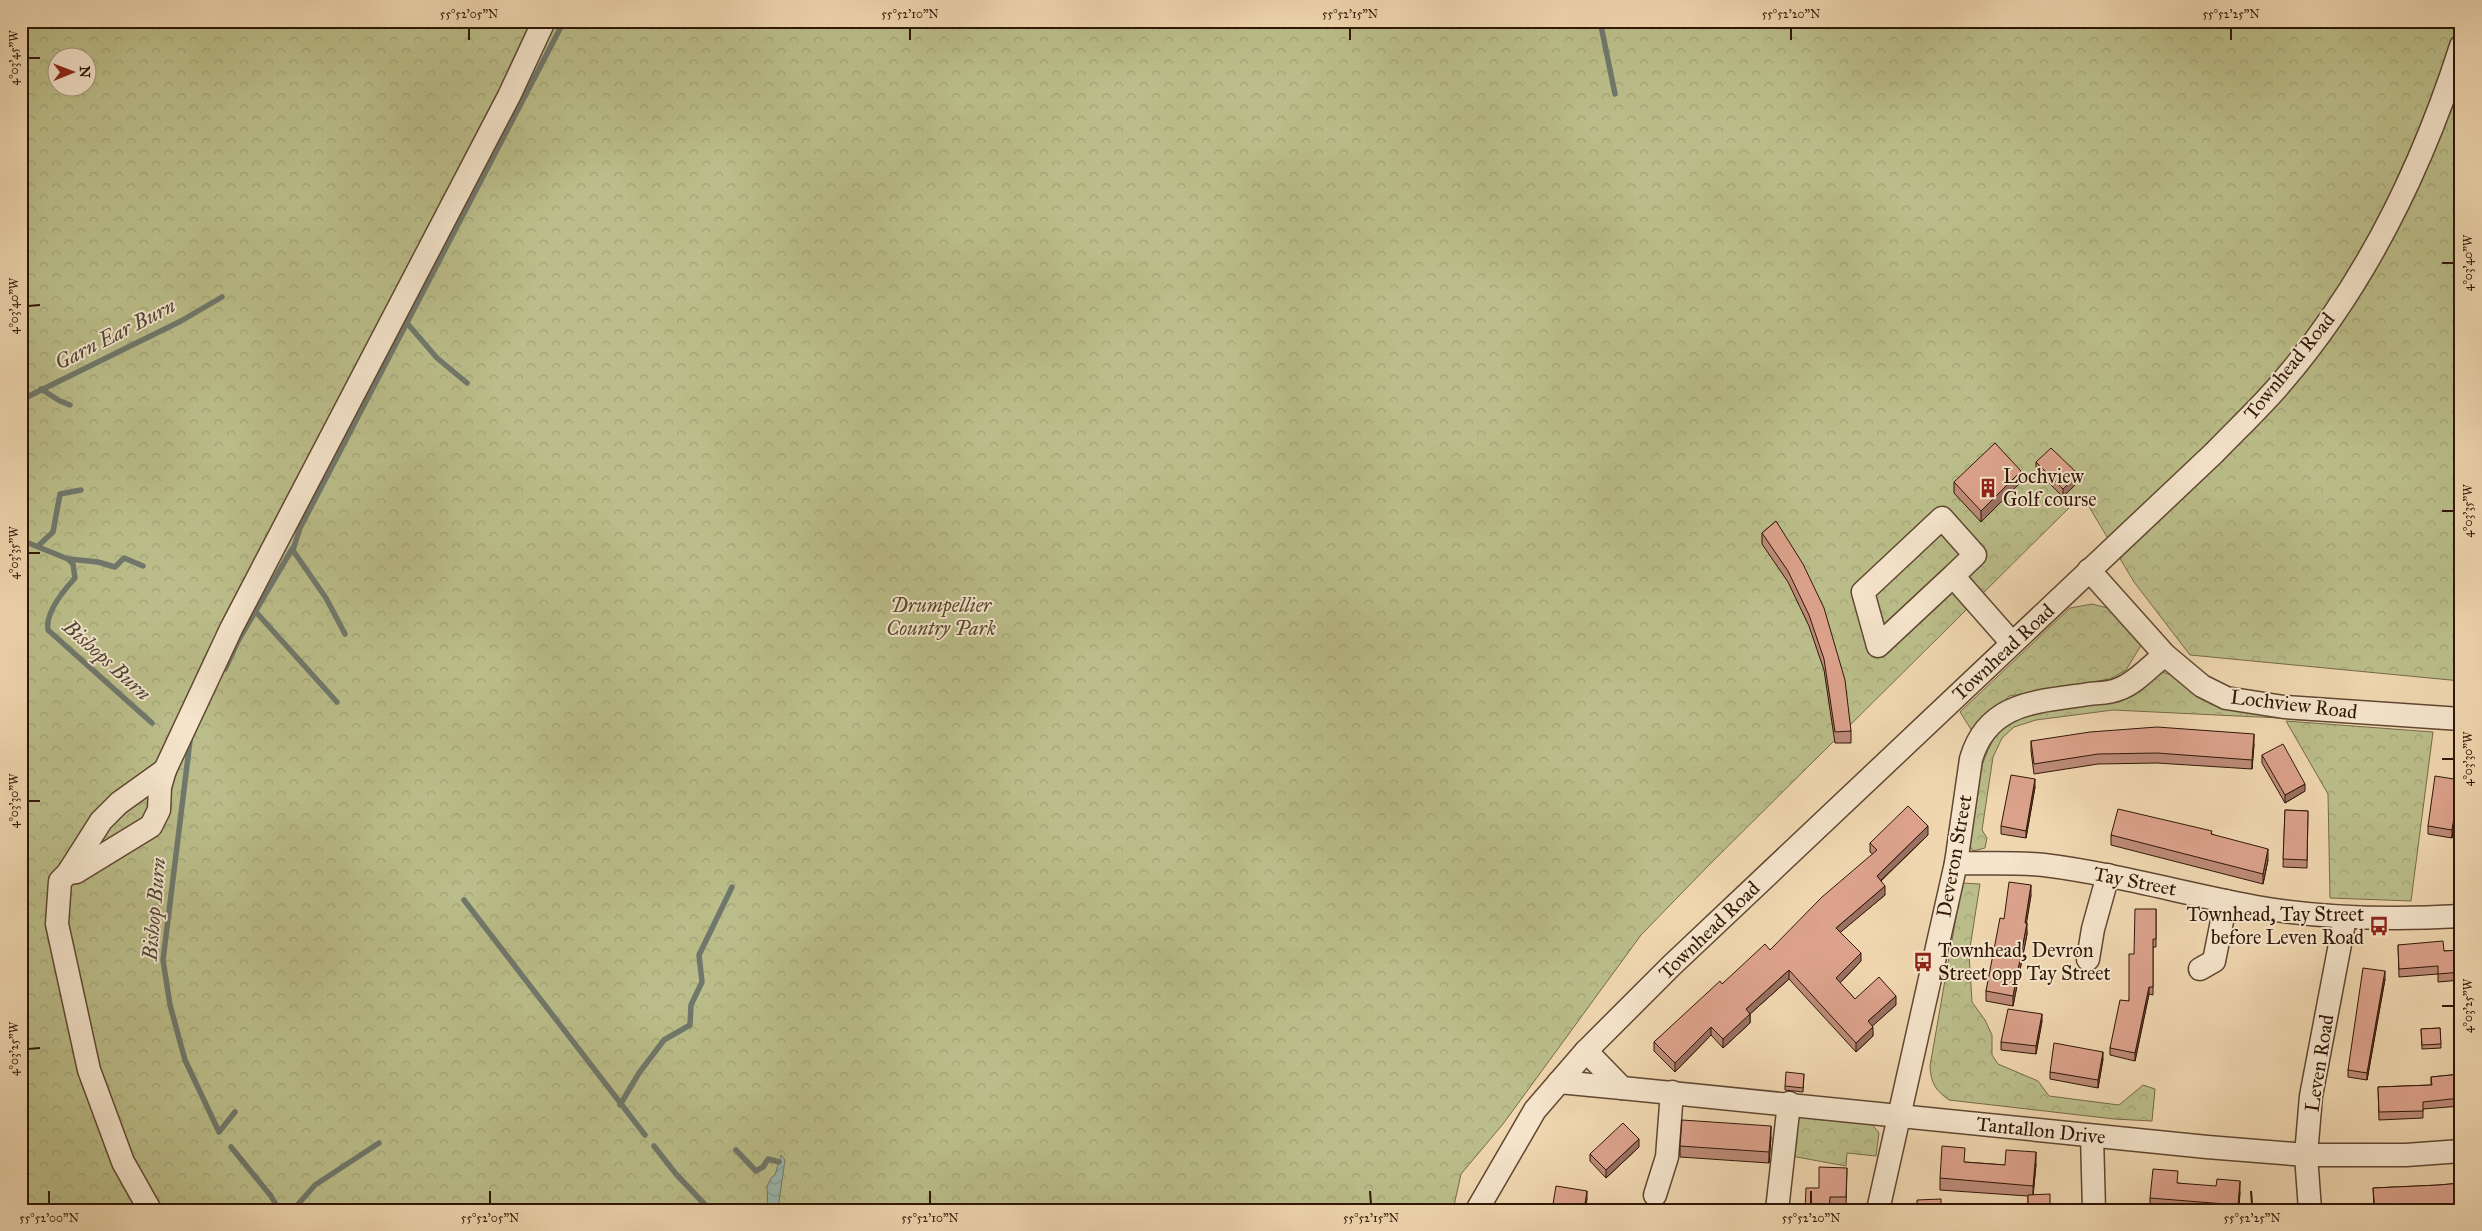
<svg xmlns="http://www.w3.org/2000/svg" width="2482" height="1231" viewBox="0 0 2482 1231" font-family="'IM FELL Great Primer',serif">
	<defs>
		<pattern id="park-crowns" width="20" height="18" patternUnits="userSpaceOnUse" patternTransform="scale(1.25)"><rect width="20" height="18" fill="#bbbe8a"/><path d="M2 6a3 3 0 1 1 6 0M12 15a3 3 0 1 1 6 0" fill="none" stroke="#a1a376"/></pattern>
		<pattern id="water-waves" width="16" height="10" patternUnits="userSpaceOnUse" patternTransform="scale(1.25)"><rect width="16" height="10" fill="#9bb9b0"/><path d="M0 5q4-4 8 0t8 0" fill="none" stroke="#869e96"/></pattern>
	</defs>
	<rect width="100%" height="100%" fill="#f0d7b0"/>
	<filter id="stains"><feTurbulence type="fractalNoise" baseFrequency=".004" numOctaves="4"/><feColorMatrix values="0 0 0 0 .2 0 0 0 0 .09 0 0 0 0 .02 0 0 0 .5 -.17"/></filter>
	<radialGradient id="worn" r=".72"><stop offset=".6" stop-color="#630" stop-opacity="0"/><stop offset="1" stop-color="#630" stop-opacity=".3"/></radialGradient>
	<g fill="url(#park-crowns)" stroke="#766a48" fill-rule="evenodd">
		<path d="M21,21H2461V681L2190,655L2134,582L2082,495L1709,865L1641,935L1503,1124L1461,1174L1453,1210H21ZM58,58H88V88H58Z"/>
		<polygon points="2092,604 2112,609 2143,642 2126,670 2110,679 2009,696 1974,734 1960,712 2070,608"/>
		<path d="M2159,671L2278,710L2279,718L2113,710L2036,720L2014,727L2002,738L1993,757L1982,830L1987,838L1985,848L1973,851L1967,841C1974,798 1977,759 2004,723Z"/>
		<polygon points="2286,721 2433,732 2411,901 2330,898 2328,794"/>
		<path d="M1962,883L1980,884L1969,954L1972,1002L1985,1020L1992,1035V1055L1998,1064L2038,1081L2049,1096L2119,1105L2143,1085L2155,1089L2152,1121L2114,1119L1949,1100C1935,1090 1931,1083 1930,1066Z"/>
		<polygon points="1795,1112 1870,1122 1879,1133 1876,1156 1847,1153 1846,1166 1791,1156"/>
	</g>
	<polygon fill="url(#water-waves)" stroke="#70786c" points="781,1155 785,1160 778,1208 768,1210 767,1187 771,1178 775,1175"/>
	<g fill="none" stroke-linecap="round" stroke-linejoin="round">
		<g stroke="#70786c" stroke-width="5.5">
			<polyline points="1600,21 1615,94"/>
			<polyline points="406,322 437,358 467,383"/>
			<polyline points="41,389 60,401 70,405"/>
			<polyline points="23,399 181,321 222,297"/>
			<path d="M21,540L68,559L73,564L75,578C64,590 45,613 48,630L152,723"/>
			<polyline points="38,546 53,532 60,494 81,490"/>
			<polyline points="293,550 300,528 564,21"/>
			<polyline points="69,559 98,562 115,567 124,558 143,566"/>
			<polyline points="255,611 337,702"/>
			<polyline points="225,669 238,641 292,549 326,598 345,634"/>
			<polyline points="190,741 163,960 170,1005 185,1060 219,1132 235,1112"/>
			<polyline points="464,900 645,1135"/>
			<polyline points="620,1105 639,1073 664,1040 690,1025 691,1005 702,982 699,955 732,887"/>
			<polyline points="654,1146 676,1174 710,1210"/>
			<polyline points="231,1147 271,1196 279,1210"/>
			<polyline points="736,1150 756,1171 763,1167 768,1159 779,1162"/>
			<polyline points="293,1210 315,1185 379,1143"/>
		</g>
		<defs>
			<g id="minor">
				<polyline points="2089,570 2165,655 2202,686 2226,698 2284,707 2461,719"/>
				<polyline points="1953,576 1975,555 1942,518 1863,592 1878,646 1953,576 2012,643"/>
				<path d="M1956,863C1985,864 2015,862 2044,865C2116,874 2185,894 2256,907C2325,919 2392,920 2461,916"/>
				<polyline points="68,873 76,872 151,826 159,810 160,787 165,770"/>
				<polyline points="2088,959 2093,929 2108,875"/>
				<polyline points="2200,969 2214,961 2226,901"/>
				<polyline points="1586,1051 1622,1088 2207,1147 2306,1155 2406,1155 2461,1151"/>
				<polyline points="1559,1082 1622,1088"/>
				<polyline points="2092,1136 2094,1210"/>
				<polyline points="1655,1195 1667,1157 1672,1092"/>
				<polyline points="150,1210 123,1162 89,1070 57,924 60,881 68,873 101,821 119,803 165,770 231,629 509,96 544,21"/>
				<path d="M1477,1210L1535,1110L1586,1051L1671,966L2214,453C2237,429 2261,407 2282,382C2366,284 2422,168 2461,46"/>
				<polyline points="1777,1210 1789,1103"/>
				<path d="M1878,1210L1956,863L1971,759C1988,701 2038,702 2089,694C2098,693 2111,693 2119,689C2136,683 2151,665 2165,655"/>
				<polyline points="2310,1210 2306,1155 2311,1096 2345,918"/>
			</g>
		</defs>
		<use href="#minor" stroke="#604731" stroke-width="25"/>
		<use href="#minor" stroke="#f5e5cc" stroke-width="22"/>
	</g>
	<g fill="#bd8b78" stroke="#301707">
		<polygon points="2036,462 2078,482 2063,497 2036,470"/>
		<polygon points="1954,482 2021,482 1981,522 1954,493"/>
		<polygon points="1776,521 1851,731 1851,743 1835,743 1824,670 1809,626 1788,582 1762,544 1762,533"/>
		<polygon points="2031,741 2254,744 2252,769 2157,763 2098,764 2034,774 2031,751"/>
		<polygon points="2262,755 2305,791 2285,803 2262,763"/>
		<polygon points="2035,787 2026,838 2001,834 2001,826"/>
		<polygon points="2460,788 2452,838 2428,834 2428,826"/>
		<polygon points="2285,810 2308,811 2307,868 2283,867"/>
		<polygon points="2212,834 2268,860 2263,884 2111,845 2111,835"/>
		<polygon points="1928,835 1881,881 1885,895 1840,932 1861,961 1840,983 1855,999 1896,1005 1872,1026 1873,1036 1856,1052 1789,979 1750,1014 1750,1023 1723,1048 1711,1035 1675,1072 1654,1051 1654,1042 1722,984 1770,950 1873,854 1870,852 1870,843"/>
		<polygon points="2031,895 2026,923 2027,934 2013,1006 1986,1001 1986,991 2004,919"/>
		<polygon points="2156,909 2156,947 2153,947 2153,995 2149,994 2135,1061 2110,1055 2110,1048 2129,1001 2134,954"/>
		<polygon points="2398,945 2444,951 2461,950 2461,980 2438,982 2438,974 2399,977"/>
		<polygon points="2385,979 2367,1080 2348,1077 2348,1070"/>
		<polygon points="2042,1021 2036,1054 2001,1050 2001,1042"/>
		<polygon points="2440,1028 2441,1048 2422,1049 2421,1029"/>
		<polygon points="2103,1059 2098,1088 2050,1079 2050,1072"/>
		<polygon points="1804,1074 1803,1092 1785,1090 1785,1086"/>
		<polygon points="2461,1074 2461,1106 2423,1109 2423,1118 2379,1120 2378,1087 2431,1085 2431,1077"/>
		<polygon points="1771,1137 1769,1163 1680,1157 1680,1146"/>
		<polygon points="1639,1147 1606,1178 1590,1161 1590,1154"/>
		<polygon points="1965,1162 2005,1165 2036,1164 2033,1195 2050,1210 2028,1210 2028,1196 1940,1190 1940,1178"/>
		<polygon points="1847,1168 1846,1209 1830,1208 1819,1188"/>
		<polygon points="2178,1183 2240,1192 2239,1210 2150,1209 2150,1198"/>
		<polygon points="2461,1183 2461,1210 2374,1210 2373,1188 2439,1185"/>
	</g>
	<g fill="#9a7162" stroke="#301707">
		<polygon points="2021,471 2021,482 1981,522 1981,511"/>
		<polygon points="2078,474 2078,482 2063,497 2063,489"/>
		<polygon points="2254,734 2254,744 2252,769 2252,760"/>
		<polygon points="2035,779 2035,787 2026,838 2026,831"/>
		<polygon points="2460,780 2460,788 2452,838 2452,830"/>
		<polygon points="2305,784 2305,791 2285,803 2285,795"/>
		<polygon points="1928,826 1928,835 1877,884 1877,876"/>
		<polygon points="2268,849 2268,860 2263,884 2263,874"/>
		<polygon points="2031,885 2031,895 2025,933 2025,923"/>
		<polygon points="1885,886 1885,895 1836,936 1836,928"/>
		<polygon points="2027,923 2027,934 2013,1006 2013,996"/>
		<polygon points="1861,953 1861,961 1836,987 1836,978"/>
		<polygon points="1789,970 1789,979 1750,1014 1750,1023 1723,1048 1723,1039 1746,1009"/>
		<polygon points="2385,971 2385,979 2367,1080 2367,1073"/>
		<polygon points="2149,987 2149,994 2135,1061 2135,1053"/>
		<polygon points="1896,996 1896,1005 1868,1030 1868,1021"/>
		<polygon points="2042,1014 2042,1021 2036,1054 2036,1046"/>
		<polygon points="1711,1027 1711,1035 1675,1072 1675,1063"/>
		<polygon points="1873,1027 1873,1036 1856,1052 1856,1043"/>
		<polygon points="2103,1052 2103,1059 2098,1088 2098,1080"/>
		<polygon points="1771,1126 1771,1137 1769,1163 1769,1152"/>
		<polygon points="1639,1139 1639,1147 1606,1178 1606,1170"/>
		<polygon points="2036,1152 2036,1164 2033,1197 2033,1186"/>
		<polygon points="2240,1181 2240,1192 2238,1210 2238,1205"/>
		<polygon points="1587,1191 1587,1200 1585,1210 1584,1210"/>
	</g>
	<g fill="#dca28c" stroke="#301707">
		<polygon points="1995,443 2021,471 1981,511 1954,482"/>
		<polygon points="2051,448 2078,474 2063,489 2036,462"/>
		<polygon points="1776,521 1803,564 1824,608 1845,680 1851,731 1835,732 1824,659 1809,615 1788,571 1762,533"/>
		<polygon points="2157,727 2254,734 2252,760 2157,753 2098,754 2034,764 2031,741 2090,732"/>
		<polygon points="2283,744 2305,784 2285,795 2262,755"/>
		<polygon points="2011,775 2035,779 2026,831 2001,826"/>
		<polygon points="2435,776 2460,780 2452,830 2428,826"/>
		<polygon points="1908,806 1928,826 1877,876 1885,886 1836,928 1861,953 1836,978 1855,999 1879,977 1896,996 1868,1021 1873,1027 1856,1043 1789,970 1746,1009 1750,1014 1723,1039 1711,1027 1675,1063 1654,1042 1720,981 1722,984 1765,944 1770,950 1822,897 1877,850 1870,843"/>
		<polygon points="2118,809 2212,831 2211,834 2268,849 2263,874 2111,835"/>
		<polygon points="2285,810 2308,811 2307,860 2283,859"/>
		<polygon points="2009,882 2031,885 2025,923 2027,923 2013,996 1986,991 2000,918 2004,919"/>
		<polygon points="2135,909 2156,909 2156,939 2153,939 2153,987 2149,987 2135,1053 2110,1048 2120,1000 2129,1001 2129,954 2134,954"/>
		<polygon points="2443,941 2444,951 2461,950 2461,972 2438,974 2438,966 2399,969 2398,945"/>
		<polygon points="2363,968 2385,971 2367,1073 2348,1070"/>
		<polygon points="2008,1009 2042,1014 2036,1046 2001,1042"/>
		<polygon points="2440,1028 2441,1044 2422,1045 2421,1029"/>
		<polygon points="2054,1043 2103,1052 2098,1080 2050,1072"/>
		<polygon points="1786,1072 1804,1074 1803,1088 1785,1086"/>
		<polygon points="2461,1074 2461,1098 2423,1102 2423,1111 2379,1112 2378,1087 2432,1085 2431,1077"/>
		<polygon points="1682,1120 1771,1126 1769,1152 1680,1146"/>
		<polygon points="1623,1123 1639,1139 1606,1170 1590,1154"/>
		<polygon points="1942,1146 1965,1148 1964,1162 2005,1165 2006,1150 2036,1152 2033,1186 1940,1178"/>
		<polygon points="1819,1167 1847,1168 1846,1197 1830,1197 1829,1210 1805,1210 1806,1188 1819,1188"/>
		<polygon points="2153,1169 2178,1171 2177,1183 2216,1186 2217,1179 2240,1181 2238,1205 2150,1198"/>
		<polygon points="2461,1183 2461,1205 2442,1207 2375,1210 2373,1188 2439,1185"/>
		<polygon points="1556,1186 1587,1191 1584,1210 1552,1210"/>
		<polygon points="2050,1194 2050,1210 2028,1210 2028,1195"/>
		<polygon points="1941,1199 1941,1210 1917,1210 1917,1200"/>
	</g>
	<path fill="none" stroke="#301707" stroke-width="2" d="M469,28V40M910,28V40M1350,28V40M1791,28V40M2231,28V40M28,58H40M2442,263H2454M28,306L40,305M2442,511H2454M28,553H40M2442,759H2454M28,801H40M2442,1006H2454M28,1049L40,1048M49,1191V1204M490,1191V1204M930,1191V1204M1370,1191L1371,1204M1811,1191V1204M2251,1191L2252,1204"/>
	<defs>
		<symbol id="building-bare" viewBox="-9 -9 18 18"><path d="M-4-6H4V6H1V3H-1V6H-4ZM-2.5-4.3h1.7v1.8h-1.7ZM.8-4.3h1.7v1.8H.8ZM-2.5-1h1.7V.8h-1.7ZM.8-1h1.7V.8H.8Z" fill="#8f2418" stroke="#f5e5cc" stroke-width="2.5" paint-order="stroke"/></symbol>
		<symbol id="bus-bare" viewBox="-9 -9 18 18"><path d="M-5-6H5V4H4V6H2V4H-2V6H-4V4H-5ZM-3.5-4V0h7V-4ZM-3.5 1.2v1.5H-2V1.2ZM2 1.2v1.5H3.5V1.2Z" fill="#8f2418" stroke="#f5e5cc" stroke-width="2.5" paint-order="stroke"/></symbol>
	</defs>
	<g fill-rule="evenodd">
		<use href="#building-bare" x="1974" y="474" width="28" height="28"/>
		<use href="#bus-bare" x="2365" y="912" width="28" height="28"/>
		<use href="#bus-bare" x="1909" y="948" width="28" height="28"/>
	</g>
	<g text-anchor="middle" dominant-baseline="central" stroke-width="4" stroke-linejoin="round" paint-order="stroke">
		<g font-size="20" fill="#301707" stroke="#f5e5cc">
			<text transform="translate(2289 366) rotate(-51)">Townhead Road</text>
			<text transform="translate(2003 652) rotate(-43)">Townhead Road</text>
			<text transform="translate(2294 704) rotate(7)">Lochview Road</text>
			<text transform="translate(1954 856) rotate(-80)">Deveron Street</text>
			<text transform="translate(2135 881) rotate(11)">Tay Street</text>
			<text transform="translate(1709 930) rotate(-44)">Townhead Road</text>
			<text transform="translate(2319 1063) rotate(-81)">Leven Road</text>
			<text transform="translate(2041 1130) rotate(6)">Tantallon Drive</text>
		</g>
		<g font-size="20" fill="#301707" stroke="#f5e5cc" text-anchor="start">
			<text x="2003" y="476">Lochview<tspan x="2003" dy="23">Golf course</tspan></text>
			<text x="2364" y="914" text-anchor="end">Townhead, Tay Street<tspan x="2364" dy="23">before Leven Road</tspan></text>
			<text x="1938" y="950">Townhead, Devron<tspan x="1938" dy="23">Street opp Tay Street</tspan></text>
		</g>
		<g font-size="20" font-style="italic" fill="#5a492e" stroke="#f5e5cc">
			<text x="941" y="605">Drumpellier<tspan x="941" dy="23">Country Park</tspan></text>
		</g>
		<g font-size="21" font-style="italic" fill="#50483a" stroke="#f5e5cc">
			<text transform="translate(115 334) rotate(-27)">Garn Ear Burn</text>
			<text transform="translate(107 660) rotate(42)">Bishops Burn</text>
			<text transform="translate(154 909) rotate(-85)">Bishop Burn</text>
		</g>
	</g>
	<rect width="2482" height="1231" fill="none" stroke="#f0d7b0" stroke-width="55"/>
	<g transform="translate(72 72) rotate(89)"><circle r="24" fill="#f5e5cc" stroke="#a6937d"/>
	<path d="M0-4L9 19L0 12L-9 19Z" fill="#8f2418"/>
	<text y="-8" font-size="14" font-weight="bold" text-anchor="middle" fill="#301707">N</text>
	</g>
	<rect x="28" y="28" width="2426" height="1176" fill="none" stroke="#301707" stroke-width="2"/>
	<g font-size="12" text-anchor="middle" fill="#301707">
		<text x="469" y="18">55°52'05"N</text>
		<text x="910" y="18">55°52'10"N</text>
		<text x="1350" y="18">55°52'15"N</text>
		<text x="1791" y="18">55°52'20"N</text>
		<text x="2231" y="18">55°52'25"N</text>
		<text transform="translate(14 58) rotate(-90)" y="4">4°03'45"W</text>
		<text transform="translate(2468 263) rotate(-90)" y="4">4°03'40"W</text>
		<text transform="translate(14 306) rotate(-90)" y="4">4°03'40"W</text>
		<text transform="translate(2468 511) rotate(-90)" y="4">4°03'35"W</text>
		<text transform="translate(14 553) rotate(-90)" y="4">4°03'35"W</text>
		<text transform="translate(2468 759) rotate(-90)" y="4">4°03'30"W</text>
		<text transform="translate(14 801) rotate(-90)" y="4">4°03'30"W</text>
		<text transform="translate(2468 1006) rotate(-90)" y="4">4°03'25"W</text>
		<text transform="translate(14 1049) rotate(-90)" y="4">4°03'25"W</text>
		<text x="49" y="1222">55°52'00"N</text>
		<text x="490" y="1222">55°52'05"N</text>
		<text x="930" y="1222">55°52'10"N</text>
		<text x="1371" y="1222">55°52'15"N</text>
		<text x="1811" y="1222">55°52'20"N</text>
		<text x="2252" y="1222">55°52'25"N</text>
	</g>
	<rect width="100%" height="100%" filter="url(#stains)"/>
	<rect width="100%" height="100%" fill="url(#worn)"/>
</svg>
